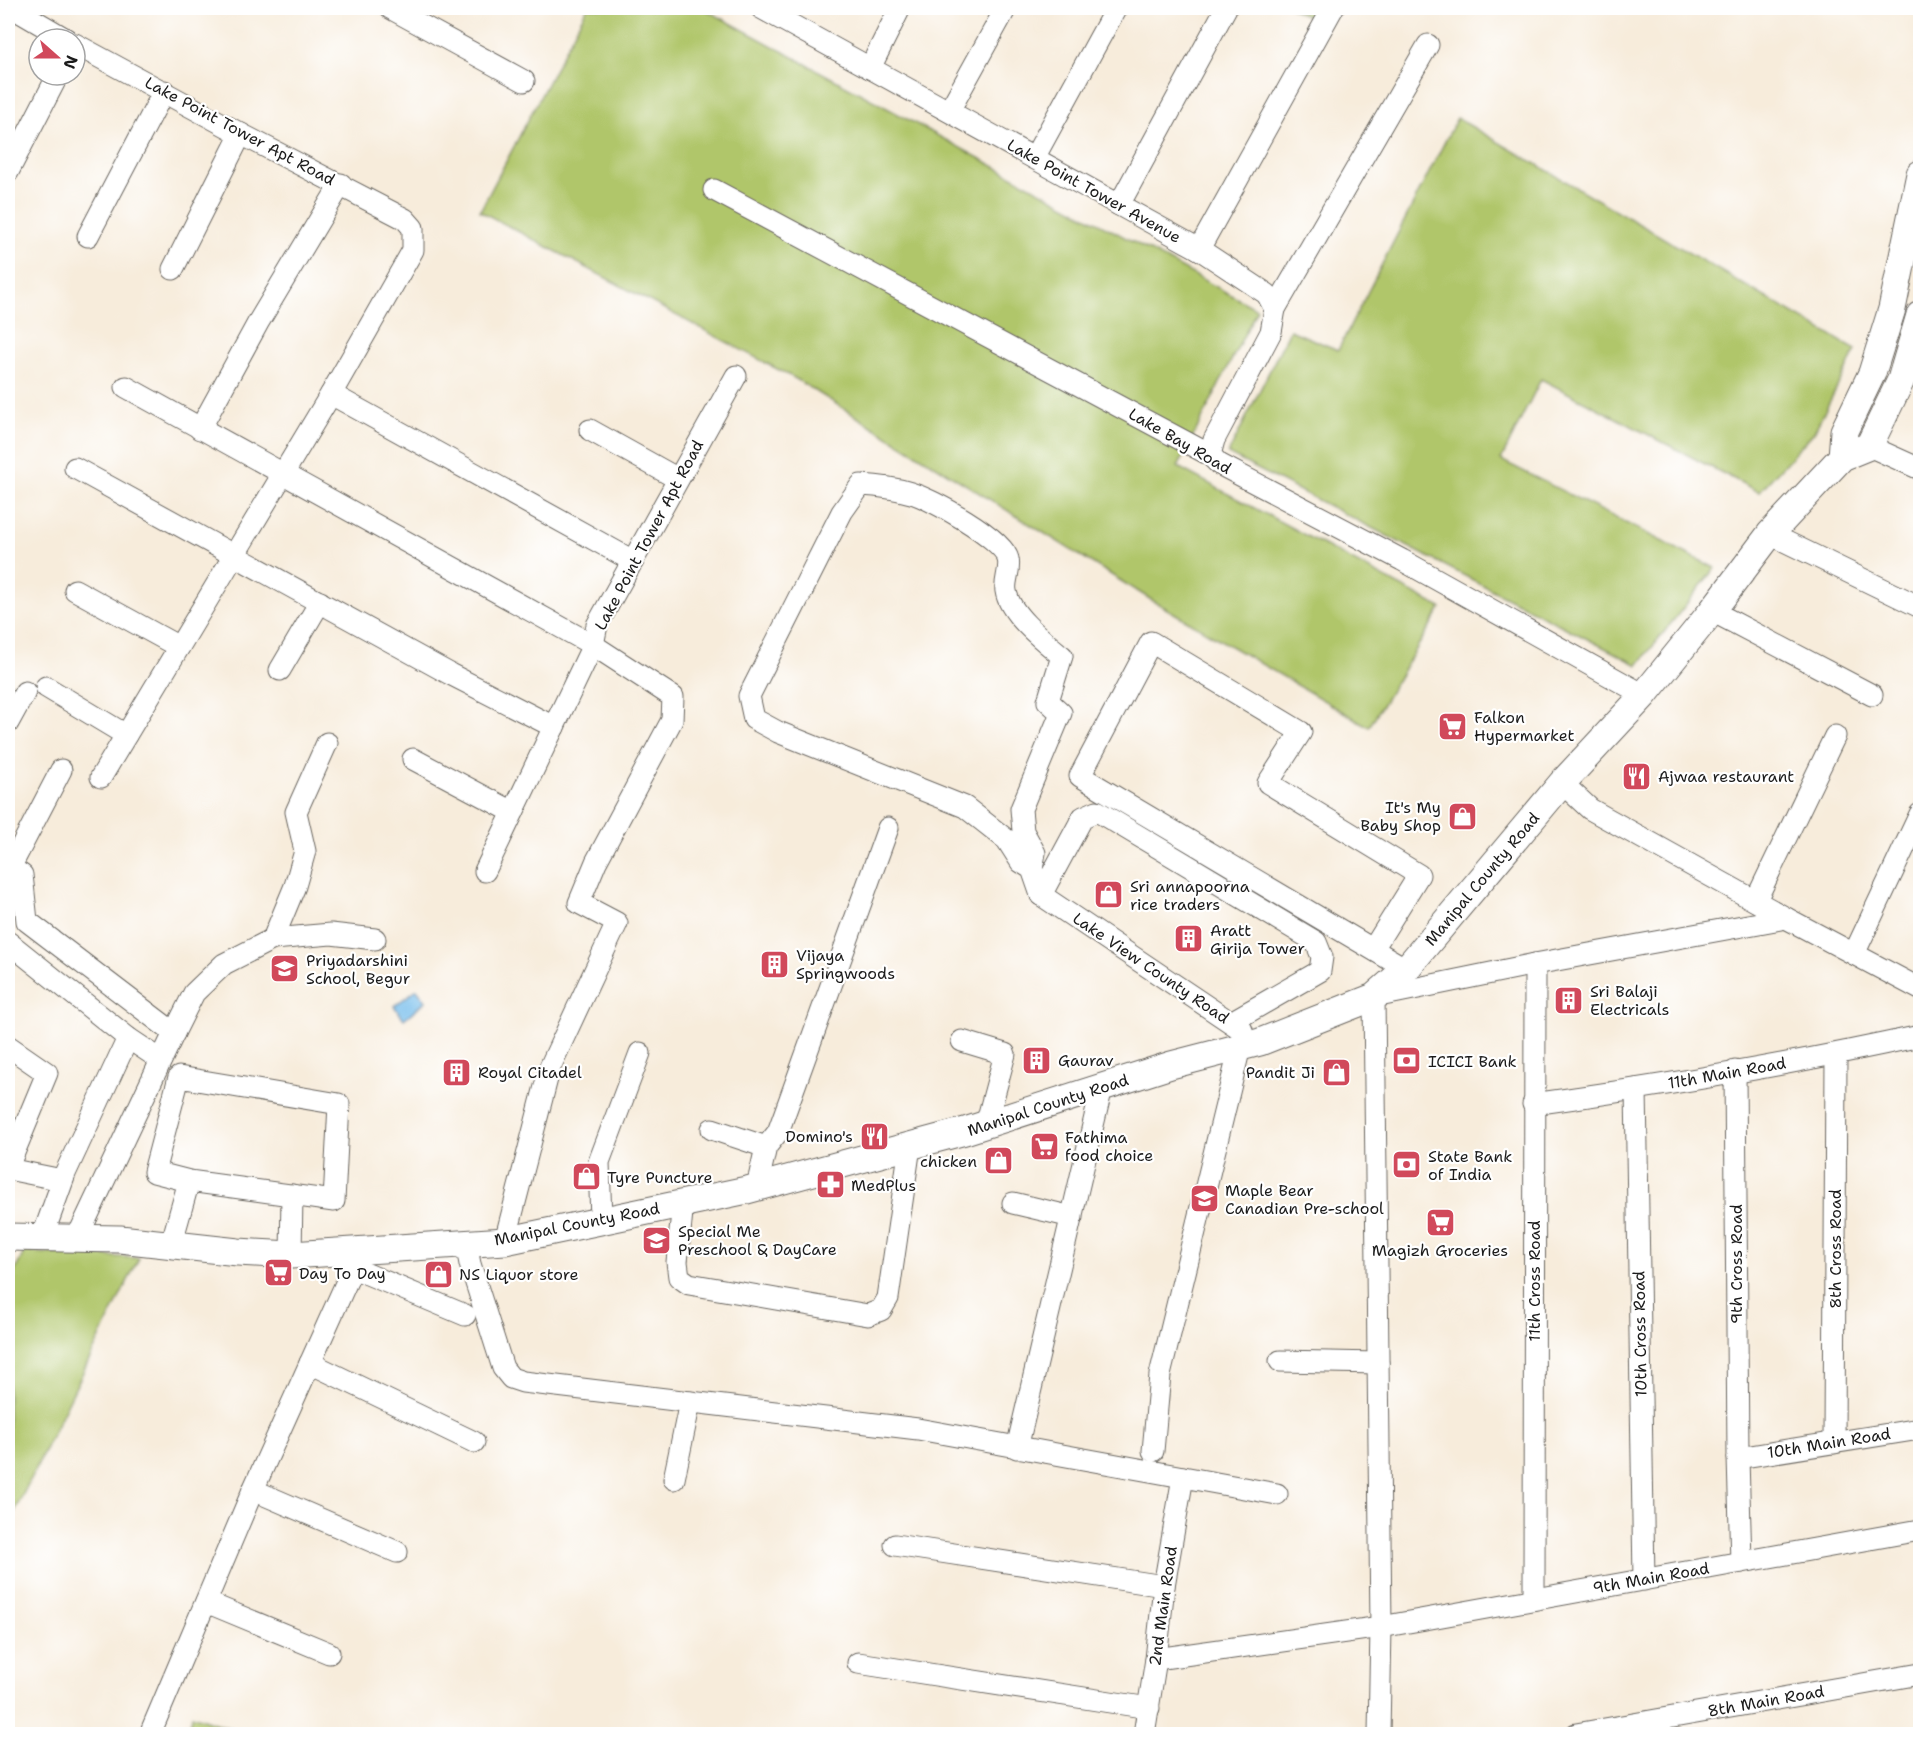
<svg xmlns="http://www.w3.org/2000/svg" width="1928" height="1742" viewBox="0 0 1928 1742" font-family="'Shantell Sans',sans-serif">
	<rect width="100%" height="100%" fill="#fff"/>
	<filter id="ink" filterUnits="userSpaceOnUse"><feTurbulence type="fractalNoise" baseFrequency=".0167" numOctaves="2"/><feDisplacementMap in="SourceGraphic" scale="12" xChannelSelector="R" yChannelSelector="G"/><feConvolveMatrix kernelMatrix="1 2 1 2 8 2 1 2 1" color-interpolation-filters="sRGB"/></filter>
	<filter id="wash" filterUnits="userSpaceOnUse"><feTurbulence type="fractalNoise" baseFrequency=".008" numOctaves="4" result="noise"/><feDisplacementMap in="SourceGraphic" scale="24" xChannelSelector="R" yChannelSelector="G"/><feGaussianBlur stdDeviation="1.35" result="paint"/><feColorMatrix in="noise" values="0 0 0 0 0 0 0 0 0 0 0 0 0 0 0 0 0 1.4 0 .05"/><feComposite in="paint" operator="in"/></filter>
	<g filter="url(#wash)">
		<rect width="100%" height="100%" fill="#f7ecdb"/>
		<g fill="#b0c66a" stroke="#667143" stroke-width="1.5">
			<polygon points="587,8 703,8 1257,309 1178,467 1441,608 1369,727 1150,599 796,379 480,211"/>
			<polygon points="1291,8 1319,8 1313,19"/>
			<polygon points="1457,118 1856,350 1814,432 1759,492 1541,379 1501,460 1715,568 1638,665 1228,454 1290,330 1338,350"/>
			<polygon points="24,1252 139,1258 8,1525 8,1286"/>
			<polygon points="192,1715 246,1734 188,1734"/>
		</g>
		<polygon fill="#73bceb" stroke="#486c84" stroke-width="1.5" points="417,989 426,1001 404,1019 394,1006"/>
	</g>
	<g filter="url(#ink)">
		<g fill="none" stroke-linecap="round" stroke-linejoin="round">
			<defs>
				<g id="minor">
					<polyline points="13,8 66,39"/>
					<polyline points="390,8 524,81"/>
					<polyline points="761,8 1199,249 1267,294 1275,309 1271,332 1214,440 1210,455"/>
					<polyline points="75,44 241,134 405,219 413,228 413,250 331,394 101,777"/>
					<polyline points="870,68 900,8"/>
					<polyline points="949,111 1006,8"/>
					<polyline points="1034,158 1116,8"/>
					<polyline points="8,172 58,75"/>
					<polyline points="714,190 1210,455 1219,464 1402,560 1644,695"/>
					<polyline points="1119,205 1226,8"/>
					<polyline points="88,236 164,91"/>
					<polyline points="1199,249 1333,8"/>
					<polyline points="173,269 241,134"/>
					<polyline points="1275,309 1428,45"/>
					<polyline points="126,387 593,645 673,697 672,720 596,862 579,903 617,923 550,1067 505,1241"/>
					<polyline points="331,394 633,561"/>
					<polyline points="200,429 259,321 341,184"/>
					<polyline points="590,430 678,479"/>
					<polyline points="1869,446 1920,469"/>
					<polyline points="75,468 450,674 554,727"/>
					<polyline points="1770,534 1920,607"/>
					<polyline points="75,590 179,647"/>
					<polyline points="1712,611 1872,695"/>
					<polyline points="280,670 320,602"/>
					<polyline points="46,687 126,735"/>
					<polyline points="8,723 25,692"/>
					<polyline points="413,759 513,812"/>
					<polyline points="1562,783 1590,809 1786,918"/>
					<polyline points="8,866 22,875 27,921 174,1033 77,1238"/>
					<polyline points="10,868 61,770"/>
					<path d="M1032,869L1021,862L1007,840L965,807L778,732L754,719L749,696L842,512L861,485C879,486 895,488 911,493C932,499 1003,538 1008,559C1011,569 1004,581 1006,591C1009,614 1045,642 1062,656L1048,701L1061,713L1021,809L1023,831L1035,853L1032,869L1041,895"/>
					<polyline points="485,871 593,645 597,625 736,376"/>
					<polyline points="1041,895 1083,817 1097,811 1316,942 1322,957 1320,971 1231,1022"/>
					<polyline points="1041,895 1242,1030"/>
					<polyline points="1756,900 1835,736"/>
					<polyline points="273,939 295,886 305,851 296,812 327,743"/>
					<polyline points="8,942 128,1038 161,1060"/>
					<polyline points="1373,949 1419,875 1268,783 1301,732 1151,642 1080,776 1406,969"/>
					<polyline points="1854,954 1920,814"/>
					<polyline points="174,1033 194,993 224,964 273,939 331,934 375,939"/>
					<polyline points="962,1041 1005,1054 986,1125"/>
					<polyline points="8,1046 47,1073 8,1167"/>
					<polyline points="1735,1071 1738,1458 1741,1562"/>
					<polyline points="1636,1089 1644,1580"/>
					<path d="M1533,1104C1663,1086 1793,1064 1920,1036"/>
					<polyline points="712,1129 766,1147"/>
					<polyline points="8,1169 62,1180 128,1038"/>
					<polyline points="757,1187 766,1147 778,1132 888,828"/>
					<polyline points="683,1202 677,1262 679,1277 689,1284 868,1315 881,1310 888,1298 910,1146"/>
					<polyline points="1013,1203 1072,1217"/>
					<polyline points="601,1220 599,1162 640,1053"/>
					<polyline points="42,1238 64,1177"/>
					<polyline points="466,1243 470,1264 503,1368 511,1378 523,1382 918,1429 1277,1494"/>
					<polyline points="171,1245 189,1181 154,1172 179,1077 339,1104 334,1201 189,1181"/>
					<polyline points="291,1255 292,1195"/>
					<polyline points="353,1268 465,1315"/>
					<polyline points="1280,1361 1378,1363"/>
					<polyline points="310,1363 474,1442"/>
					<polyline points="1834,1443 1836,1055"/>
					<polyline points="1017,1448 1102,1087"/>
					<polyline points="1153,1451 1160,1375 1240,1047"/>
					<polyline points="1738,1458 1920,1429"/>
					<polyline points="674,1479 690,1402"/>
					<polyline points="253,1490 397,1552"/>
					<polyline points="895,1545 1164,1586"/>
					<polyline points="1534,1599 1535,964"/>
					<polyline points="206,1602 329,1653"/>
					<polyline points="1156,1659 1381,1627 1920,1530"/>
					<polyline points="858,1663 1149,1708"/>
					<polyline points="152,1734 152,1729 253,1490 361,1250"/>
					<polyline points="1144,1734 1156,1659 1164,1586 1183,1477"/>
					<polyline points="1379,1734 1381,1627 1374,997 1535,964 1786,918 1920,989"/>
					<polyline points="1576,1734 1920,1674"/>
				</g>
				<g id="major">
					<polyline points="1842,457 1844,431 1872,373 1892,309 1920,174"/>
					<polyline points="8,1237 120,1239 238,1252 291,1255 505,1241 747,1190 965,1131 1171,1065 1260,1042 1374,997 1406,969 1562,783 1644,695 1712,611 1770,534 1842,457 1869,446 1901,380 1920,315"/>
				</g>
			</defs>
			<use href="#minor" stroke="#69655f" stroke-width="23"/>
			<use href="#major" stroke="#69655f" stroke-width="29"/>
			<use href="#minor" stroke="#fff" stroke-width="21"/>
			<use href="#major" stroke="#fff" stroke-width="27"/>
		</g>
	</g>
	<defs>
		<symbol id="supermarket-square" viewBox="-11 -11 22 22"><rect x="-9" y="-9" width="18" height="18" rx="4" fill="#d1495b" stroke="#fff"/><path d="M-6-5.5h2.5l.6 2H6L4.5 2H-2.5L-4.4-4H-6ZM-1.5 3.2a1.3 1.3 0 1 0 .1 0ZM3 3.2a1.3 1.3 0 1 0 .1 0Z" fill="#fff"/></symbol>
		<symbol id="restaurant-square" viewBox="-11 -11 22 22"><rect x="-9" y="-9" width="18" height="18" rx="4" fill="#d1495b" stroke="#fff"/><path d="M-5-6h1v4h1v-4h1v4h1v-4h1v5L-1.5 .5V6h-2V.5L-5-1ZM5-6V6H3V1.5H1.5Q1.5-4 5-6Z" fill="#fff"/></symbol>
		<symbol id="shop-square" viewBox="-11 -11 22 22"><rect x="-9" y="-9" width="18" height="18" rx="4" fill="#d1495b" stroke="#fff"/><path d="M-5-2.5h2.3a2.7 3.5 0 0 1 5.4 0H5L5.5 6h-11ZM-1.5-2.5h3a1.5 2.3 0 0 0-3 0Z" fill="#fff"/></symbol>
		<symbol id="building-square" viewBox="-11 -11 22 22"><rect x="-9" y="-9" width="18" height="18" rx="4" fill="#d1495b" stroke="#fff"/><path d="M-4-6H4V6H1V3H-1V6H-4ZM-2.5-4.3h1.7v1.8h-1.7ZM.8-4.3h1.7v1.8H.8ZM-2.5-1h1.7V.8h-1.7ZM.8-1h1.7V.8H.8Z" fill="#fff"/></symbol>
		<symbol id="school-square" viewBox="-11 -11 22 22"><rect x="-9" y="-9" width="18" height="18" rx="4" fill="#d1495b" stroke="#fff"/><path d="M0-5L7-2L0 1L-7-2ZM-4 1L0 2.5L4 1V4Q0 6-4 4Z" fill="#fff"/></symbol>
		<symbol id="bank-square" viewBox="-11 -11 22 22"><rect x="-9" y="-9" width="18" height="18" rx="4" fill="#d1495b" stroke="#fff"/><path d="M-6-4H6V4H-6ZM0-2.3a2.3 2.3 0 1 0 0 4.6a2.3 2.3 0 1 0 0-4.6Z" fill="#fff"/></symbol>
		<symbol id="pharmacy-square" viewBox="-11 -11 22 22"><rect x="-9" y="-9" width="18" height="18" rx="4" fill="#d1495b" stroke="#fff"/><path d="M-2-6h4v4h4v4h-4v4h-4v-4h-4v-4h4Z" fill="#fff"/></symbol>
	</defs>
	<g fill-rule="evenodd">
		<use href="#supermarket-square" x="1436" y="710" width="33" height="33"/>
		<use href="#restaurant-square" x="1620" y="760" width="33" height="33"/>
		<use href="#shop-square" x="1446" y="800" width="33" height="33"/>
		<use href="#shop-square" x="1092" y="878" width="33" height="33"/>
		<use href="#building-square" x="1172" y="922" width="33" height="33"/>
		<use href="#building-square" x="758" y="948" width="33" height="33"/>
		<use href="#school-square" x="268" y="952" width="33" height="33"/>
		<use href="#building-square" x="1552" y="984" width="33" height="33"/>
		<use href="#building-square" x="1020" y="1044" width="33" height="33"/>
		<use href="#bank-square" x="1390" y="1044" width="33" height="33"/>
		<use href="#building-square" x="440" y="1056" width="33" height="33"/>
		<use href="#shop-square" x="1320" y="1056" width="33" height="33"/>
		<use href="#restaurant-square" x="858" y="1120" width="33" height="33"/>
		<use href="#supermarket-square" x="1028" y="1130" width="33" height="33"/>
		<use href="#shop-square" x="982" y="1144" width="33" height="33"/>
		<use href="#bank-square" x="1390" y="1148" width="33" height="33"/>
		<use href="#shop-square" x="570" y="1160" width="33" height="33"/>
		<use href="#pharmacy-square" x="814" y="1168" width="33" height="33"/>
		<use href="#school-square" x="1188" y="1182" width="33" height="33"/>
		<use href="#supermarket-square" x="1424" y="1206" width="33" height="33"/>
		<use href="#school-square" x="640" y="1224" width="33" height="33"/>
		<use href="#supermarket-square" x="262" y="1256" width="33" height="33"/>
		<use href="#shop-square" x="422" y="1258" width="33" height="33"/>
	</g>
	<g text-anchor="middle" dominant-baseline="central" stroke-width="4.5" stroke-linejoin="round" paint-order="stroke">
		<g font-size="16" fill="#1c1c1c" stroke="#fff">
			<text transform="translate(240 131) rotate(28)">Lake Point Tower Apt Road</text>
			<text transform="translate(1094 191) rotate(29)">Lake Point Tower Avenue</text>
			<text transform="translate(1180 441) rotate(30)">Lake Bay Road</text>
			<text transform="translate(649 535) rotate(-62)">Lake Point Tower Apt Road</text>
			<text transform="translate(1482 879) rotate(-50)">Manipal County Road</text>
			<text transform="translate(1151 968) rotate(34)">Lake View County Road</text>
			<text transform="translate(1727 1073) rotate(-10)">11th Main Road</text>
			<text transform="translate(1048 1105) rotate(-18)">Manipal County Road</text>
			<text transform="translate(577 1224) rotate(-11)">Manipal County Road</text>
			<text transform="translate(1835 1249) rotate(-90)">8th Cross Road</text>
			<text transform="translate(1736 1264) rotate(-90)">9th Cross Road</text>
			<text transform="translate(1534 1281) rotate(-90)">11th Cross Road</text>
			<text transform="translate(1640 1334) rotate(-91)">10th Cross Road</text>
			<text transform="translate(1829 1443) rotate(-9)">10th Main Road</text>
			<text transform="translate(1651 1578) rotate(-10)">9th Main Road</text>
			<text transform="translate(1163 1606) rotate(-82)">2nd Main Road</text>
			<text transform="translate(1766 1701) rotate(-10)">8th Main Road</text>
		</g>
		<g font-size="16" fill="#1c1c1c" stroke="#fff" text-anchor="start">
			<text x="1474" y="717">Falkon<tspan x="1474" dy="18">Hypermarket</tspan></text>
			<text x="1658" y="776">Ajwaa restaurant</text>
			<text x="1441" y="807" text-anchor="end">It's My<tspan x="1441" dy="18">Baby Shop</tspan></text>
			<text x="1130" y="886">Sri annapoorna<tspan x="1130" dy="18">rice traders</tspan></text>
			<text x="1210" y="930">Aratt<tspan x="1210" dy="18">Girija Tower</tspan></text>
			<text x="796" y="955">Vijaya<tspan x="796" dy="18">Springwoods</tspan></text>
			<text x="306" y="960">Priyadarshini<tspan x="306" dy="18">School, Begur</tspan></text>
			<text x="1590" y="991">Sri Balaji<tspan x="1590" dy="18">Electricals</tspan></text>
			<text x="1058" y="1060">Gaurav</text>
			<text x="1428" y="1061">ICICI Bank</text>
			<text x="478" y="1072">Royal Citadel</text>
			<text x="1315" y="1072" text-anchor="end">Pandit Ji</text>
			<text x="853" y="1136" text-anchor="end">Domino's</text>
			<text x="1065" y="1137">Fathima<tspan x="1065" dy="18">food choice</tspan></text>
			<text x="1428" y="1156">State Bank<tspan x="1428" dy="18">of India</tspan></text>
			<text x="977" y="1161" text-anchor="end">chicken</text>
			<text x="607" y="1177">Tyre Puncture</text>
			<text x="851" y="1185">MedPlus</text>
			<text x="1225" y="1190">Maple Bear<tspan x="1225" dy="18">Canadian Pre-school</tspan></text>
			<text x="678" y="1231">Special Me<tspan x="678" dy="18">Preschool &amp; DayCare</tspan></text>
			<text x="1440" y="1250" text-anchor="middle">Magizh Groceries</text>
			<text x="299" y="1273">Day To Day</text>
			<text x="459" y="1274">NS Liquor store</text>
		</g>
	</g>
	<rect width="1928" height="1742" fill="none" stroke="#fff" stroke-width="30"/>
	<g transform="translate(57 57) rotate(111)"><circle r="28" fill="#ffffff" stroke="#a4a4a4" stroke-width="1.5"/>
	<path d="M0-4.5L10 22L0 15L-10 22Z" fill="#d1495b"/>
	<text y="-9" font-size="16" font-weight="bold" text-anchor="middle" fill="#1c1c1c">N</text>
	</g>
</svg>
